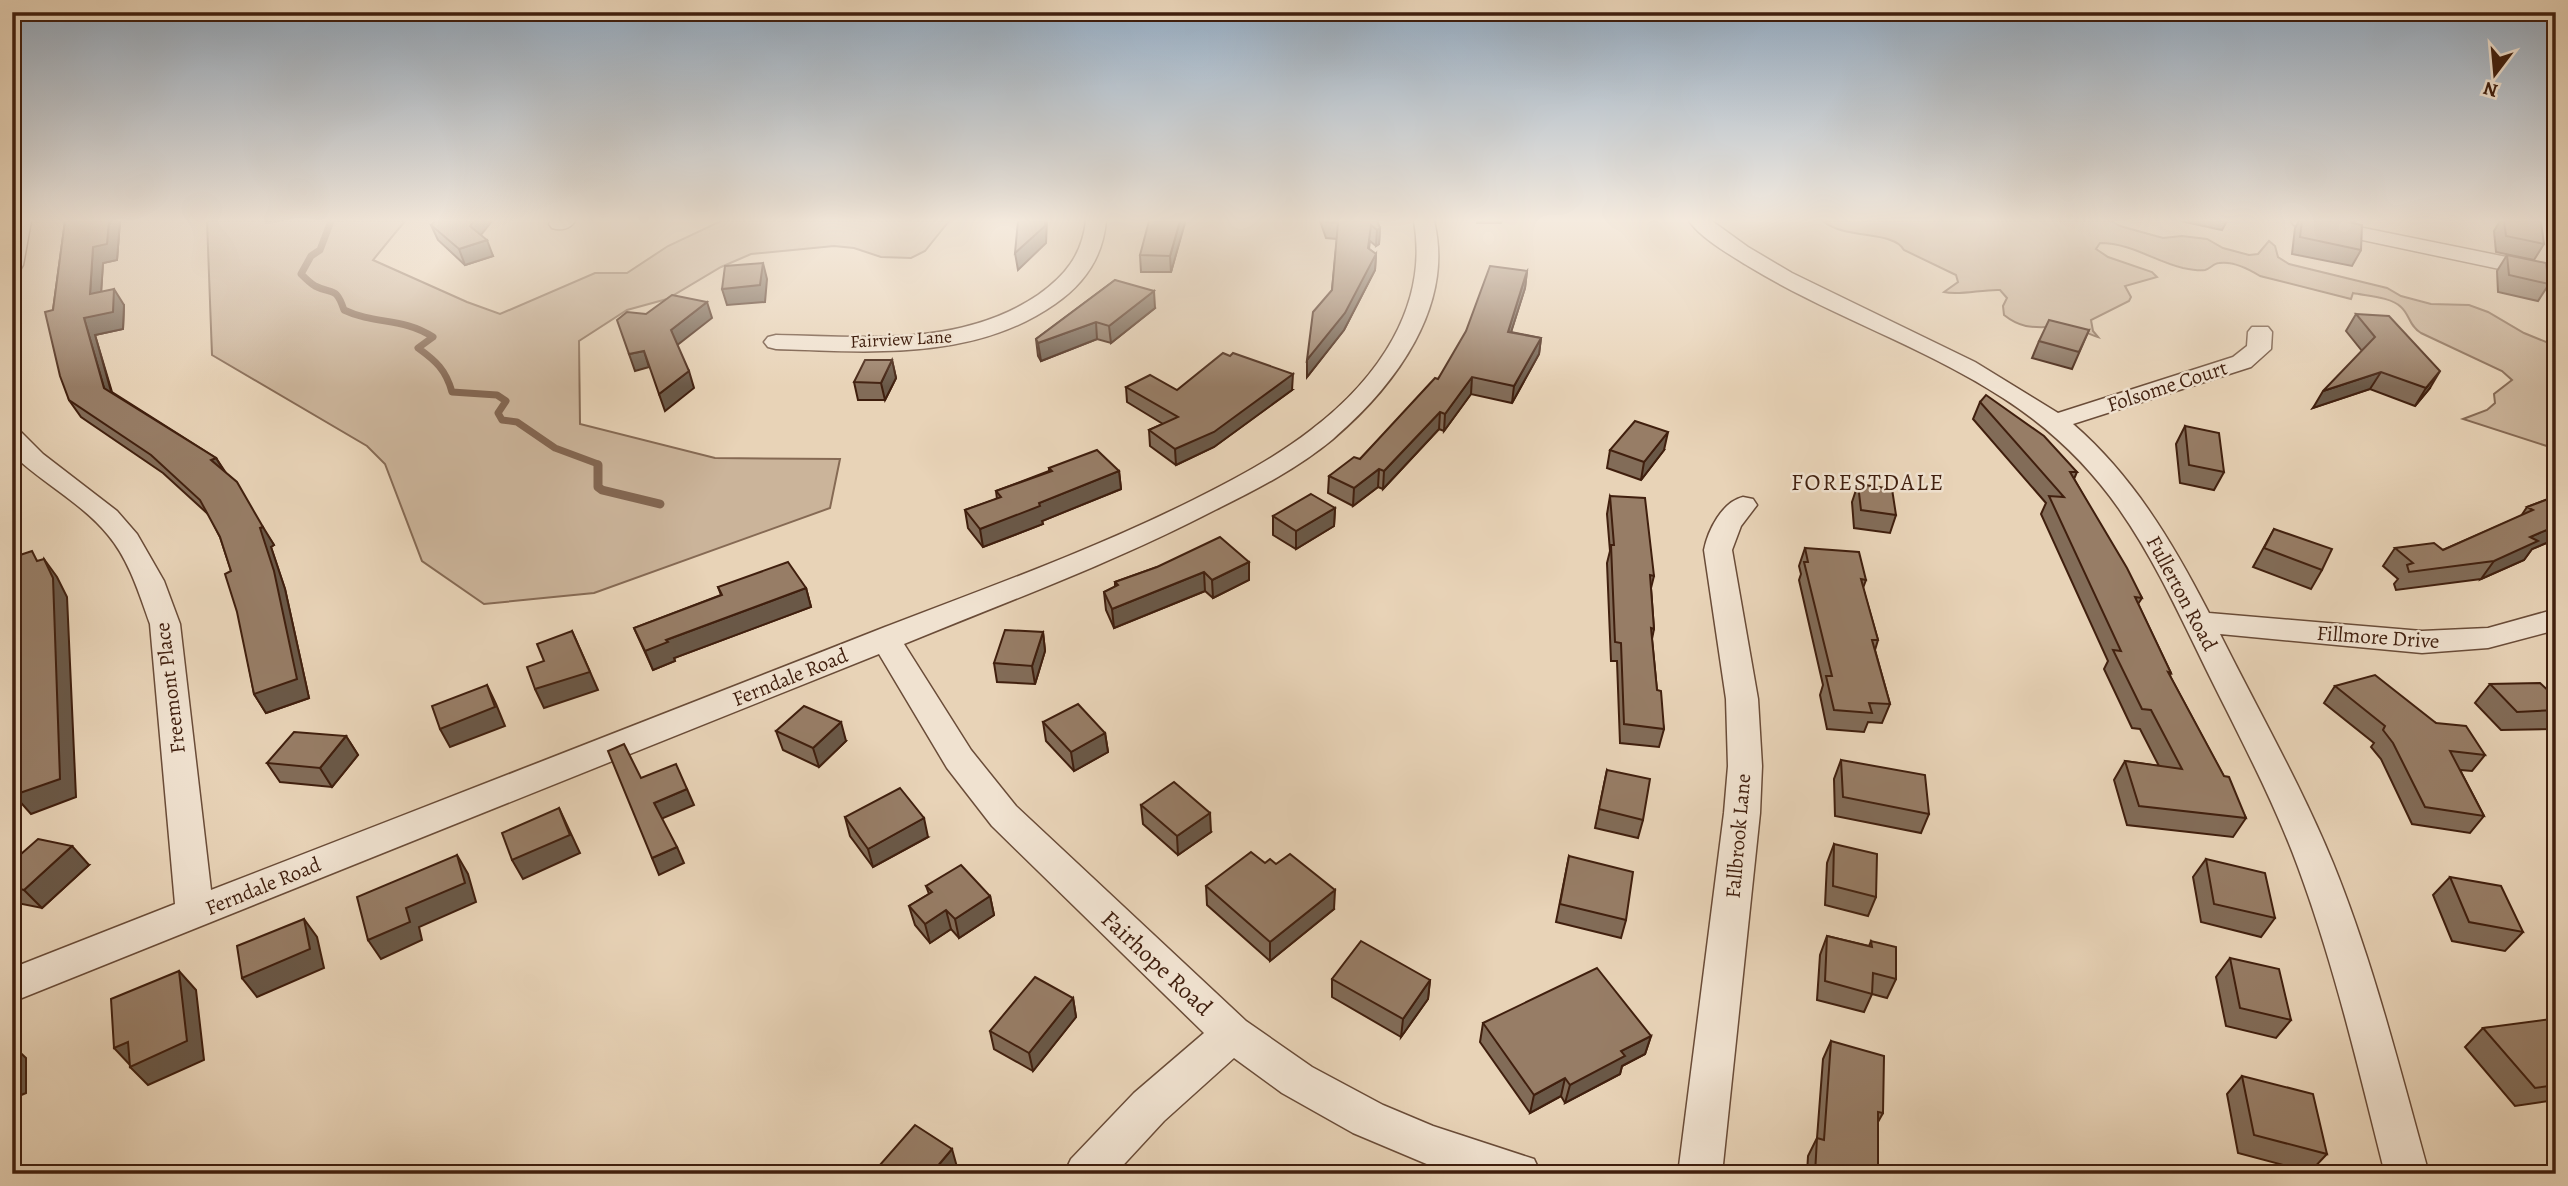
<svg xmlns="http://www.w3.org/2000/svg" width="2568" height="1186" viewBox="0 0 2568 1186" font-family="Alegreya,serif">
	<rect width="100%" height="100%" fill="#e8d3b7"/>
	<filter id="stains"><feTurbulence type="fractalNoise" baseFrequency=".00286" numOctaves="4"/><feColorMatrix values="0 0 0 0 .2 0 0 0 0 .09 0 0 0 0 .02 0 0 0 .5 -.17"/></filter>
	<radialGradient id="worn" r=".72"><stop offset=".6" stop-color="#630" stop-opacity="0"/><stop offset="1" stop-color="#630" stop-opacity=".3"/></radialGradient>
	<g fill="#cbb49a" stroke="#866a54" stroke-width="2">
		<polygon points="207,221 405,221 373,260 467,302 500,314 595,273 627,273 668,246 721,221 949,221 925,251 911,258 881,257 854,248 834,246 751,254 721,267 667,299 627,310 579,341 580,424 715,458 840,459 830,508 594,593 484,604 422,561 385,464 367,446 212,355"/>
		<path d="M1823,221H2111L2120,226L2163,238L2182,236L2207,239L2223,248L2249,255L2258,254L2269,241L2275,246L2278,257L2289,264L2387,288L2401,296L2431,304L2469,305L2488,312L2524,333L2556,346V449L2463,419L2487,410L2495,403L2494,394L2512,380L2502,371L2421,333C2409,326 2410,315 2401,307C2391,297 2367,296 2353,293L2351,299L2260,276C2249,269 2232,261 2219,263C2214,263 2210,269 2205,270C2199,271 2188,269 2183,268C2154,261 2131,243 2100,243L2096,249L2108,257L2152,272L2157,277L2125,286L2131,297L2129,301L2091,320L2093,331L2098,337C2089,334 2079,329 2070,328C2043,324 2028,334 2004,315L2003,306L2007,298L2000,290C1983,289 1959,296 1944,292L1958,282L1956,275L1904,250C1893,230 1845,240 1823,221Z"/>
	</g>
	<g fill="none" stroke-linecap="round" stroke-linejoin="round">
		<path stroke="#836651" stroke-width="7" d="M331,221L320,250L311,256L301,274C305,278 310,283 315,286C333,295 336,286 344,310C375,325 403,317 433,337L418,348C436,361 446,370 452,392L497,395L506,401L498,413L502,420L517,422L555,448L598,464V467"/>
		<polyline stroke="#836651" stroke-width="9" points="598,465 598,487 602,490 660,504"/>
		<defs>
			<g id="minor">
				<polygon points="12,221 31,221 23,265 20,270 12,272"/>
				<path d="M551,221H575C570,229 561,231 552,228L549,224Z"/>
				<path d="M1086,221H1106C1103,257 1084,284 1055,304C974,361 870,352 776,349L768,347L764,342L768,337L776,335C864,337 961,347 1038,295C1065,276 1082,255 1086,221Z"/>
				<path d="M1414,221H1434C1455,306 1395,386 1333,439C1298,468 1256,490 1215,510C1115,562 1009,601 904,644L971,750L1016,806L1246,1021L1312,1067L1383,1105L1433,1126L1534,1159L1541,1174H1454L1429,1165L1353,1133L1282,1093L1234,1058L1164,1121L1115,1174H1064L1071,1159L1134,1093L1204,1033L992,826L947,768L879,654L12,1002V968L175,904L150,624C139,593 129,560 108,535C82,503 42,483 12,454V430L21,432L43,454L117,511L137,534L164,581L180,624L211,890C436,803 661,715 885,627C989,587 1093,550 1193,500C1233,480 1275,458 1311,430C1377,380 1429,307 1414,221Z"/>
				<path d="M1689,221H1712L1748,247L1792,273L1975,362L2058,413L2233,357L2247,346L2248,332L2252,327H2268L2272,332L2271,349L2251,367L2073,424C2133,476 2173,543 2209,613L2422,631L2488,628L2556,609V630L2488,648L2422,653L2220,634C2258,710 2301,785 2333,863C2374,964 2400,1070 2429,1174H2385C2359,1071 2335,967 2298,867C2273,799 2238,734 2206,669C2151,556 2113,469 2003,398C1923,346 1830,316 1748,266C1729,254 1702,239 1689,221Z"/>
				<polygon points="2291,221 2329,221 2556,267 2556,281 2301,227 2294,225"/>
				<path d="M1743,497L1753,499L1757,505L1741,526L1732,550L1758,699L1762,766L1760,813L1722,1174H1678L1724,813L1728,766L1726,699L1704,550C1708,530 1722,502 1743,497Z"/>
			</g>
		</defs>
		<use href="#minor" stroke="#6a4c38" stroke-width="3"/>
		<use href="#minor" fill="#f0e2d0" fill-rule="evenodd"/>
	</g>
	<g fill="#826c58" stroke="#401f0e" stroke-width="2">
		<polygon points="65,221 120,221 117,260 103,263 101,291 124,305 123,329 95,335 112,392 216,458 274,545 271,547 285,589 309,698 266,713 254,694 231,571 220,537 209,515 163,473 81,417 69,400 53,310"/>
		<polygon points="1185,221 1171,272 1141,272 1140,255"/>
		<polygon points="1320,221 1377,221 1380,228 1379,244 1376,246 1370,241 1369,249 1376,254 1375,270 1344,330 1307,377 1332,290 1337,239 1326,238"/>
		<polygon points="1477,221 1502,221 1501,223 1477,223"/>
		<polygon points="2181,221 2227,221 2222,230"/>
		<polygon points="2299,221 2356,221 2354,223 2361,250 2352,266 2292,254 2295,228"/>
		<polygon points="2500,221 2536,221 2544,244 2534,260 2496,252 2494,231"/>
		<polygon points="431,225 481,235 493,256 465,265 438,240"/>
		<polygon points="2507,255 2549,284 2538,301 2498,292 2497,271"/>
		<polygon points="1527,271 1525,288 1511,332 1541,338 1539,354 1512,403 1471,394 1444,431 1439,429 1383,489 1378,487 1353,506 1328,493 1329,476 1360,459 1438,379"/>
		<polygon points="1115,280 1155,308 1111,343 1097,339 1041,361 1038,356 1036,339"/>
		<polygon points="2356,314 2430,388 2415,406 2370,389 2313,408 2362,351 2346,331"/>
		<polygon points="2089,330 2072,369 2032,358 2039,341"/>
		<polygon points="892,360 896,378 885,400 858,400 854,382"/>
		<polygon points="1126,387 1177,390 1292,390 1214,447 1176,465 1150,446 1149,430 1163,424 1127,402"/>
		<polygon points="1980,402 2077,472 2074,479 2142,598 2138,604 2171,673 2170,676 2246,818 2233,837 2127,825 2114,780 2125,761 2159,766 2140,729 2132,728 2104,669 2108,661 2041,514 2046,503 1973,419"/>
		<polygon points="2185,426 2224,472 2214,490 2180,483 2176,444"/>
		<polygon points="1610,450 1664,450 1641,480 1607,468"/>
		<polygon points="1049,468 1119,471 1121,489 1042,521 1043,524 983,547 968,528 965,510 997,499 996,491 1049,471"/>
		<polygon points="1858,484 1896,515 1890,533 1854,528 1852,502"/>
		<polygon points="2556,485 2556,495 2550,492"/>
		<polygon points="1610,496 1654,576 1651,588 1654,629 1652,639 1657,690 1664,729 1659,747 1620,743 1617,661 1611,661 1607,563 1610,551 1607,514"/>
		<polygon points="2556,496 2556,539 2532,549 2524,560 2481,579 2396,590 2394,584 2398,579 2383,566 2395,548 2443,550 2521,516 2527,507"/>
		<polygon points="1335,508 1334,526 1296,549 1273,535 1273,516"/>
		<polygon points="2274,529 2322,570 2311,589 2253,567"/>
		<polygon points="1805,548 1866,580 1863,588 1878,640 1875,650 1890,704 1882,723 1868,722 1864,732 1827,729 1820,695 1823,685 1799,580 1801,574 1799,566"/>
		<polygon points="1249,562 1249,580 1213,598 1205,591 1114,628 1106,610 1104,592 1115,587 1115,582 1157,567"/>
		<polygon points="718,587 806,588 811,607 674,658 675,661 653,670 634,628 721,595"/>
		<polygon points="1043,632 1045,651 1035,684 997,682 994,663"/>
		<polygon points="2490,684 2556,698 2556,724 2552,729 2501,730 2475,703"/>
		<polygon points="2335,686 2436,723 2485,755 2472,771 2460,770 2484,816 2470,833 2412,824 2381,759 2371,747 2374,743 2324,703"/>
		<polygon points="1043,722 1105,733 1108,752 1074,771 1046,741"/>
		<polygon points="776,731 846,741 819,767 783,750"/>
		<polygon points="346,736 358,755 332,787 280,782 267,763"/>
		<polygon points="1841,760 1929,814 1921,833 1835,816 1834,779"/>
		<polygon points="1607,770 1643,820 1638,838 1595,828"/>
		<polygon points="1141,805 1211,832 1178,855 1143,824"/>
		<polygon points="845,817 928,837 873,867 850,836"/>
		<polygon points="1834,844 1876,897 1868,916 1825,905 1827,863"/>
		<polygon points="1569,856 1626,920 1621,938 1556,922"/>
		<polygon points="2206,859 2275,918 2261,937 2201,922 2193,877"/>
		<polygon points="12,862 89,865 42,908 12,902"/>
		<polygon points="1265,863 1334,909 1270,961 1207,905 1206,886"/>
		<polygon points="2450,877 2523,932 2505,951 2452,941 2433,895"/>
		<polygon points="926,886 990,896 994,915 959,938 951,929 930,943 915,925 909,906 929,894"/>
		<polygon points="1827,936 1869,946 1871,941 1896,979 1887,998 1872,994 1864,1012 1817,1000 1820,955"/>
		<polygon points="2230,958 2291,1020 2276,1038 2226,1026 2216,977"/>
		<polygon points="1332,979 1430,980 1428,999 1401,1037 1332,997"/>
		<polygon points="1073,998 1076,1017 1033,1071 994,1049 990,1031"/>
		<polygon points="1483,1023 1651,1036 1645,1054 1622,1066 1620,1074 1565,1103 1561,1096 1530,1113 1480,1042"/>
		<polygon points="2556,1024 2556,1100 2515,1106 2465,1047 2483,1028"/>
		<polygon points="1831,1041 1883,1113 1878,1122 1878,1174 1807,1174 1808,1156 1817,1138 1823,1059"/>
		<polygon points="2242,1076 2327,1154 2310,1172 2238,1153 2227,1094"/>
	</g>
	<g fill="#6a5847" stroke="#401f0e" stroke-width="2">
		<polygon points="109,221 120,221 117,260 103,263 100,311 90,294 93,247"/>
		<polygon points="474,221 492,221 476,241 470,226"/>
		<polygon points="1045,221 1047,221 1046,243 1018,270 1015,253"/>
		<polygon points="1180,221 1185,221 1185,223 1171,272 1170,256"/>
		<polygon points="1380,228 1379,244 1376,246 1377,230"/>
		<polygon points="487,240 493,256 465,265 459,249"/>
		<polygon points="1376,254 1375,270 1344,330 1307,377 1307,360"/>
		<polygon points="763,263 767,279 765,302 727,305 722,289"/>
		<polygon points="1527,271 1525,288 1506,348 1508,332"/>
		<polygon points="114,289 124,305 123,329 95,335 115,405 104,388 84,318"/>
		<polygon points="1154,291 1155,308 1111,343 1109,326"/>
		<polygon points="707,302 712,318 676,346 671,330"/>
		<polygon points="1096,322 1097,339 1041,361 1038,343"/>
		<polygon points="1541,338 1539,354 1512,403 1514,386"/>
		<polygon points="644,351 649,367 635,371 629,354"/>
		<polygon points="892,360 896,378 885,400 881,383"/>
		<polygon points="689,371 694,388 665,411 659,394"/>
		<polygon points="2440,371 2430,388 2415,406 2426,388"/>
		<polygon points="2381,372 2370,389 2313,408 2323,391"/>
		<polygon points="1293,374 1292,390 1214,447 1176,465 1175,449"/>
		<polygon points="1472,377 1471,394 1444,431 1445,414"/>
		<polygon points="1440,412 1439,429 1383,489 1384,471"/>
		<polygon points="1668,432 1664,450 1641,480 1644,462"/>
		<polygon points="216,458 227,476 211,460"/>
		<polygon points="1379,469 1378,487 1353,506 1354,488"/>
		<polygon points="1119,471 1121,489 1042,521 1043,524 983,547 980,529 1039,503"/>
		<polygon points="1335,508 1334,526 1296,549 1296,531"/>
		<polygon points="2556,526 2556,539 2532,549 2524,560 2481,579 2494,561 2530,537"/>
		<polygon points="263,527 274,545 271,547 285,589 309,698 266,713 254,694 260,528"/>
		<polygon points="44,559 57,577 67,597 76,797 31,814 14,795"/>
		<polygon points="1249,562 1249,580 1213,598 1212,580"/>
		<polygon points="1204,572 1205,591 1114,628 1112,609"/>
		<polygon points="806,588 811,607 674,658 675,661 653,670 645,651 666,640"/>
		<polygon points="572,631 598,690 544,708 535,689"/>
		<polygon points="1043,632 1045,651 1035,684 1032,666"/>
		<polygon points="487,685 496,704 505,726 450,747 440,729"/>
		<polygon points="841,722 846,741 819,767 813,748"/>
		<polygon points="1105,733 1108,752 1074,771 1071,752"/>
		<polygon points="346,736 358,755 332,787 320,768"/>
		<polygon points="687,789 694,805 661,819 654,803"/>
		<polygon points="559,808 580,853 523,879 512,860"/>
		<polygon points="1210,813 1211,832 1178,855 1177,836"/>
		<polygon points="924,818 928,837 873,867 868,849"/>
		<polygon points="72,846 89,865 42,908 24,890"/>
		<polygon points="677,847 684,863 659,875 652,858"/>
		<polygon points="457,855 468,874 476,902 419,927 422,940 381,959 368,940 406,908"/>
		<polygon points="1335,890 1334,909 1270,961 1270,942"/>
		<polygon points="990,896 994,915 959,938 955,919"/>
		<polygon points="946,910 951,929 930,943 925,924"/>
		<polygon points="304,919 317,937 324,968 257,997 242,978"/>
		<polygon points="179,971 196,990 204,1060 148,1085 130,1067 131,1066 114,1048"/>
		<polygon points="1430,980 1428,999 1401,1037 1403,1019"/>
		<polygon points="1073,998 1076,1017 1033,1071 1029,1053"/>
		<polygon points="1651,1036 1645,1054 1622,1066 1620,1074 1565,1103 1570,1085 1621,1051"/>
		<polygon points="12,1045 26,1058 26,1093 12,1099"/>
		<polygon points="1565,1078 1561,1096 1530,1113 1534,1095"/>
		<polygon points="952,1149 957,1167 952,1174 931,1174"/>
	</g>
	<g fill="#977d66" stroke="#401f0e" stroke-width="2">
		<polygon points="65,221 109,221 107,244 93,247 90,294 114,289 113,312 84,318 104,388 216,458 211,460 237,482 263,527 260,528 274,571 297,679 254,694 237,612 225,574 231,571 220,537 200,500 151,455 69,400 60,376 45,312 53,310"/>
		<polygon points="435,221 474,221 470,226 487,240 459,249 431,225"/>
		<polygon points="1018,221 1045,221 1045,226 1015,253"/>
		<polygon points="1149,221 1180,221 1170,256 1140,255"/>
		<polygon points="1326,221 1377,221 1380,228 1377,230 1371,225 1368,248 1376,254 1345,313 1307,360 1313,312 1332,290 1338,223 1326,222"/>
		<polygon points="2302,221 2343,221 2362,225 2361,250 2300,237"/>
		<polygon points="2504,221 2536,221 2541,222 2544,244 2506,236"/>
		<polygon points="2507,255 2546,263 2549,284 2509,275"/>
		<polygon points="763,263 760,285 722,289 725,266"/>
		<polygon points="1490,266 1527,271 1508,332 1541,338 1514,386 1472,377 1445,414 1440,412 1384,471 1379,469 1354,488 1329,476 1354,457 1360,459 1435,378 1438,379 1466,331"/>
		<polygon points="1115,280 1154,291 1109,326 1096,322 1038,343 1036,339"/>
		<polygon points="672,295 707,302 671,330 689,371 659,394 644,351 629,354 617,320 627,312 646,314"/>
		<polygon points="2356,314 2389,316 2440,371 2426,388 2381,372 2323,391 2375,337"/>
		<polygon points="2049,320 2089,330 2079,352 2039,341"/>
		<polygon points="1223,353 1230,356 1233,353 1293,374 1214,432 1175,449 1149,430 1178,417 1126,387 1150,375 1177,390"/>
		<polygon points="865,360 892,360 881,383 854,382"/>
		<polygon points="1986,395 2044,436 2077,472 2070,472 2127,568 2142,598 2135,597 2171,673 2168,672 2224,776 2229,777 2246,818 2139,806 2125,761 2182,769 2151,710 2142,709 2113,650 2121,651 2049,496 2064,497 1980,402"/>
		<polygon points="1635,421 1668,432 1644,462 1610,450"/>
		<polygon points="2185,426 2219,433 2224,472 2189,465"/>
		<polygon points="1097,450 1119,471 1039,503 1040,506 980,529 965,510 1001,497 996,491 1052,471 1049,468"/>
		<polygon points="1858,484 1892,489 1896,515 1861,510"/>
		<polygon points="1311,494 1335,508 1296,531 1273,516"/>
		<polygon points="1610,496 1645,498 1654,576 1650,575 1654,629 1651,628 1657,690 1661,691 1664,729 1624,724 1621,643 1615,642 1611,545 1614,545"/>
		<polygon points="2556,496 2556,526 2530,537 2538,541 2494,561 2409,572 2407,565 2413,563 2395,548 2434,543 2443,550 2533,510 2527,507"/>
		<polygon points="2274,529 2332,549 2322,570 2264,548"/>
		<polygon points="1220,537 1249,562 1212,580 1204,572 1112,609 1104,592 1118,585 1115,582 1157,567"/>
		<polygon points="12,546 20,555 32,551 37,561 44,559 53,578 60,779 14,795 14,651 12,652"/>
		<polygon points="1805,548 1859,552 1866,580 1861,579 1878,640 1872,640 1890,704 1869,703 1872,713 1834,710 1826,676 1832,676 1804,562 1808,562"/>
		<polygon points="788,562 806,588 666,640 668,642 645,651 634,628 722,595 718,587"/>
		<polygon points="1005,630 1043,632 1032,666 994,663"/>
		<polygon points="572,631 590,672 535,689 527,667 544,661 537,644"/>
		<polygon points="2375,675 2436,723 2466,726 2485,755 2450,751 2484,816 2425,807 2393,743 2383,730 2385,726 2335,686"/>
		<polygon points="2540,683 2556,698 2556,710 2517,712 2490,684"/>
		<polygon points="487,685 495,707 440,729 432,706"/>
		<polygon points="1078,704 1105,733 1071,752 1043,722"/>
		<polygon points="804,706 841,722 813,748 776,731"/>
		<polygon points="294,732 346,736 320,768 267,763"/>
		<polygon points="624,744 641,778 676,764 687,789 654,803 677,847 652,858 608,751"/>
		<polygon points="1841,760 1925,775 1929,814 1843,797"/>
		<polygon points="1607,770 1650,779 1643,820 1599,809"/>
		<polygon points="1174,782 1210,813 1177,836 1141,805"/>
		<polygon points="900,788 924,818 868,849 845,817"/>
		<polygon points="559,808 570,835 512,860 502,833"/>
		<polygon points="38,839 72,846 24,890 12,887 12,862"/>
		<polygon points="1834,844 1877,854 1876,897 1833,886"/>
		<polygon points="1251,852 1265,863 1270,859 1276,864 1290,854 1335,890 1270,942 1206,886"/>
		<polygon points="457,855 465,883 406,908 410,922 368,940 357,897"/>
		<polygon points="1569,856 1633,872 1626,920 1560,904"/>
		<polygon points="2206,859 2265,873 2275,918 2214,904"/>
		<polygon points="961,865 990,896 955,919 946,910 925,924 909,906 932,892 926,886"/>
		<polygon points="2450,877 2501,886 2523,932 2469,922"/>
		<polygon points="304,919 310,949 242,978 237,946"/>
		<polygon points="1827,936 1872,947 1871,941 1896,947 1896,979 1873,973 1872,994 1825,981"/>
		<polygon points="1361,941 1430,980 1403,1019 1332,979"/>
		<polygon points="2230,958 2279,969 2291,1020 2240,1008"/>
		<polygon points="1597,968 1651,1036 1621,1051 1625,1056 1570,1085 1565,1078 1534,1095 1483,1023"/>
		<polygon points="179,971 187,1041 130,1067 128,1042 114,1048 111,999"/>
		<polygon points="1035,977 1073,998 1029,1053 990,1031"/>
		<polygon points="2551,1019 2556,1024 2556,1085 2535,1088 2483,1028"/>
		<polygon points="1831,1041 1884,1056 1883,1113 1878,1112 1878,1174 1815,1174 1817,1138 1824,1140"/>
		<polygon points="2242,1076 2313,1094 2327,1154 2254,1135"/>
		<polygon points="915,1125 952,1149 931,1174 872,1174"/>
		<polygon points="1270,1168 1271,1174 1223,1174"/>
	</g>
	<linearGradient id="sky" x2="0" y2="1"><stop stop-color="#91a8be"/><stop offset="0.57" stop-color="#f5ebdf"/><stop offset="1" stop-color="#f5ebdf" stop-opacity="0"/></linearGradient>
	<rect width="2568" height="387" fill="url(#sky)"/>
	<g text-anchor="middle" dominant-baseline="central" stroke-width="5" stroke-linejoin="round" paint-order="stroke">
		<g font-size="18" fill="#401f0e" stroke="#f0e2d0">
			<text transform="translate(901 339) rotate(-3)">Fairview Lane</text>
		</g>
		<g font-size="21" fill="#401f0e" stroke="#f0e2d0">
			<text transform="translate(2167 386) rotate(-18)">Folsome Court</text>
			<text transform="translate(2182 593) rotate(62)">Fullerton Road</text>
			<text transform="translate(2378 637) rotate(4)">Fillmore Drive</text>
			<text transform="translate(790 677) rotate(-22)">Ferndale Road</text>
			<text transform="translate(170 688) rotate(-97)">Freemont Place</text>
			<text transform="translate(1738 836) rotate(-85)">Fallbrook Lane</text>
			<text transform="translate(263 886) rotate(-22)">Ferndale Road</text>
		</g>
		<g font-size="23" letter-spacing="2" fill="#401f0e" stroke="#f0e2d0">
			<text x="1868" y="482">FORESTDALE</text>
		</g>
		<g font-size="24" fill="#401f0e" stroke="#f0e2d0">
			<text transform="translate(1157 963) rotate(43)">Fairhope Road</text>
		</g>
	</g>
	<rect width="2568" height="1186" fill="none" stroke="#e8d3b7" stroke-width="42"/>
	<rect x="14" y="14" width="2540" height="1158" fill="none" stroke="#401f0e" stroke-width="3.5"/>
	<rect x="21" y="21" width="2526" height="1144" fill="none" stroke="#401f0e" stroke-width="2"/>
	<g transform="translate(2495 74) rotate(196)" stroke="#f0e2d0" stroke-width="5" paint-order="stroke">
	<path d="M0-5L12 26L0 18L-12 26Z" fill="#401f0e"/>
	<text y="-10" font-size="19" font-weight="bold" text-anchor="middle" fill="#401f0e">N</text>
	</g>
	<rect width="100%" height="100%" filter="url(#stains)"/>
	<rect width="100%" height="100%" fill="url(#worn)"/>
</svg>
